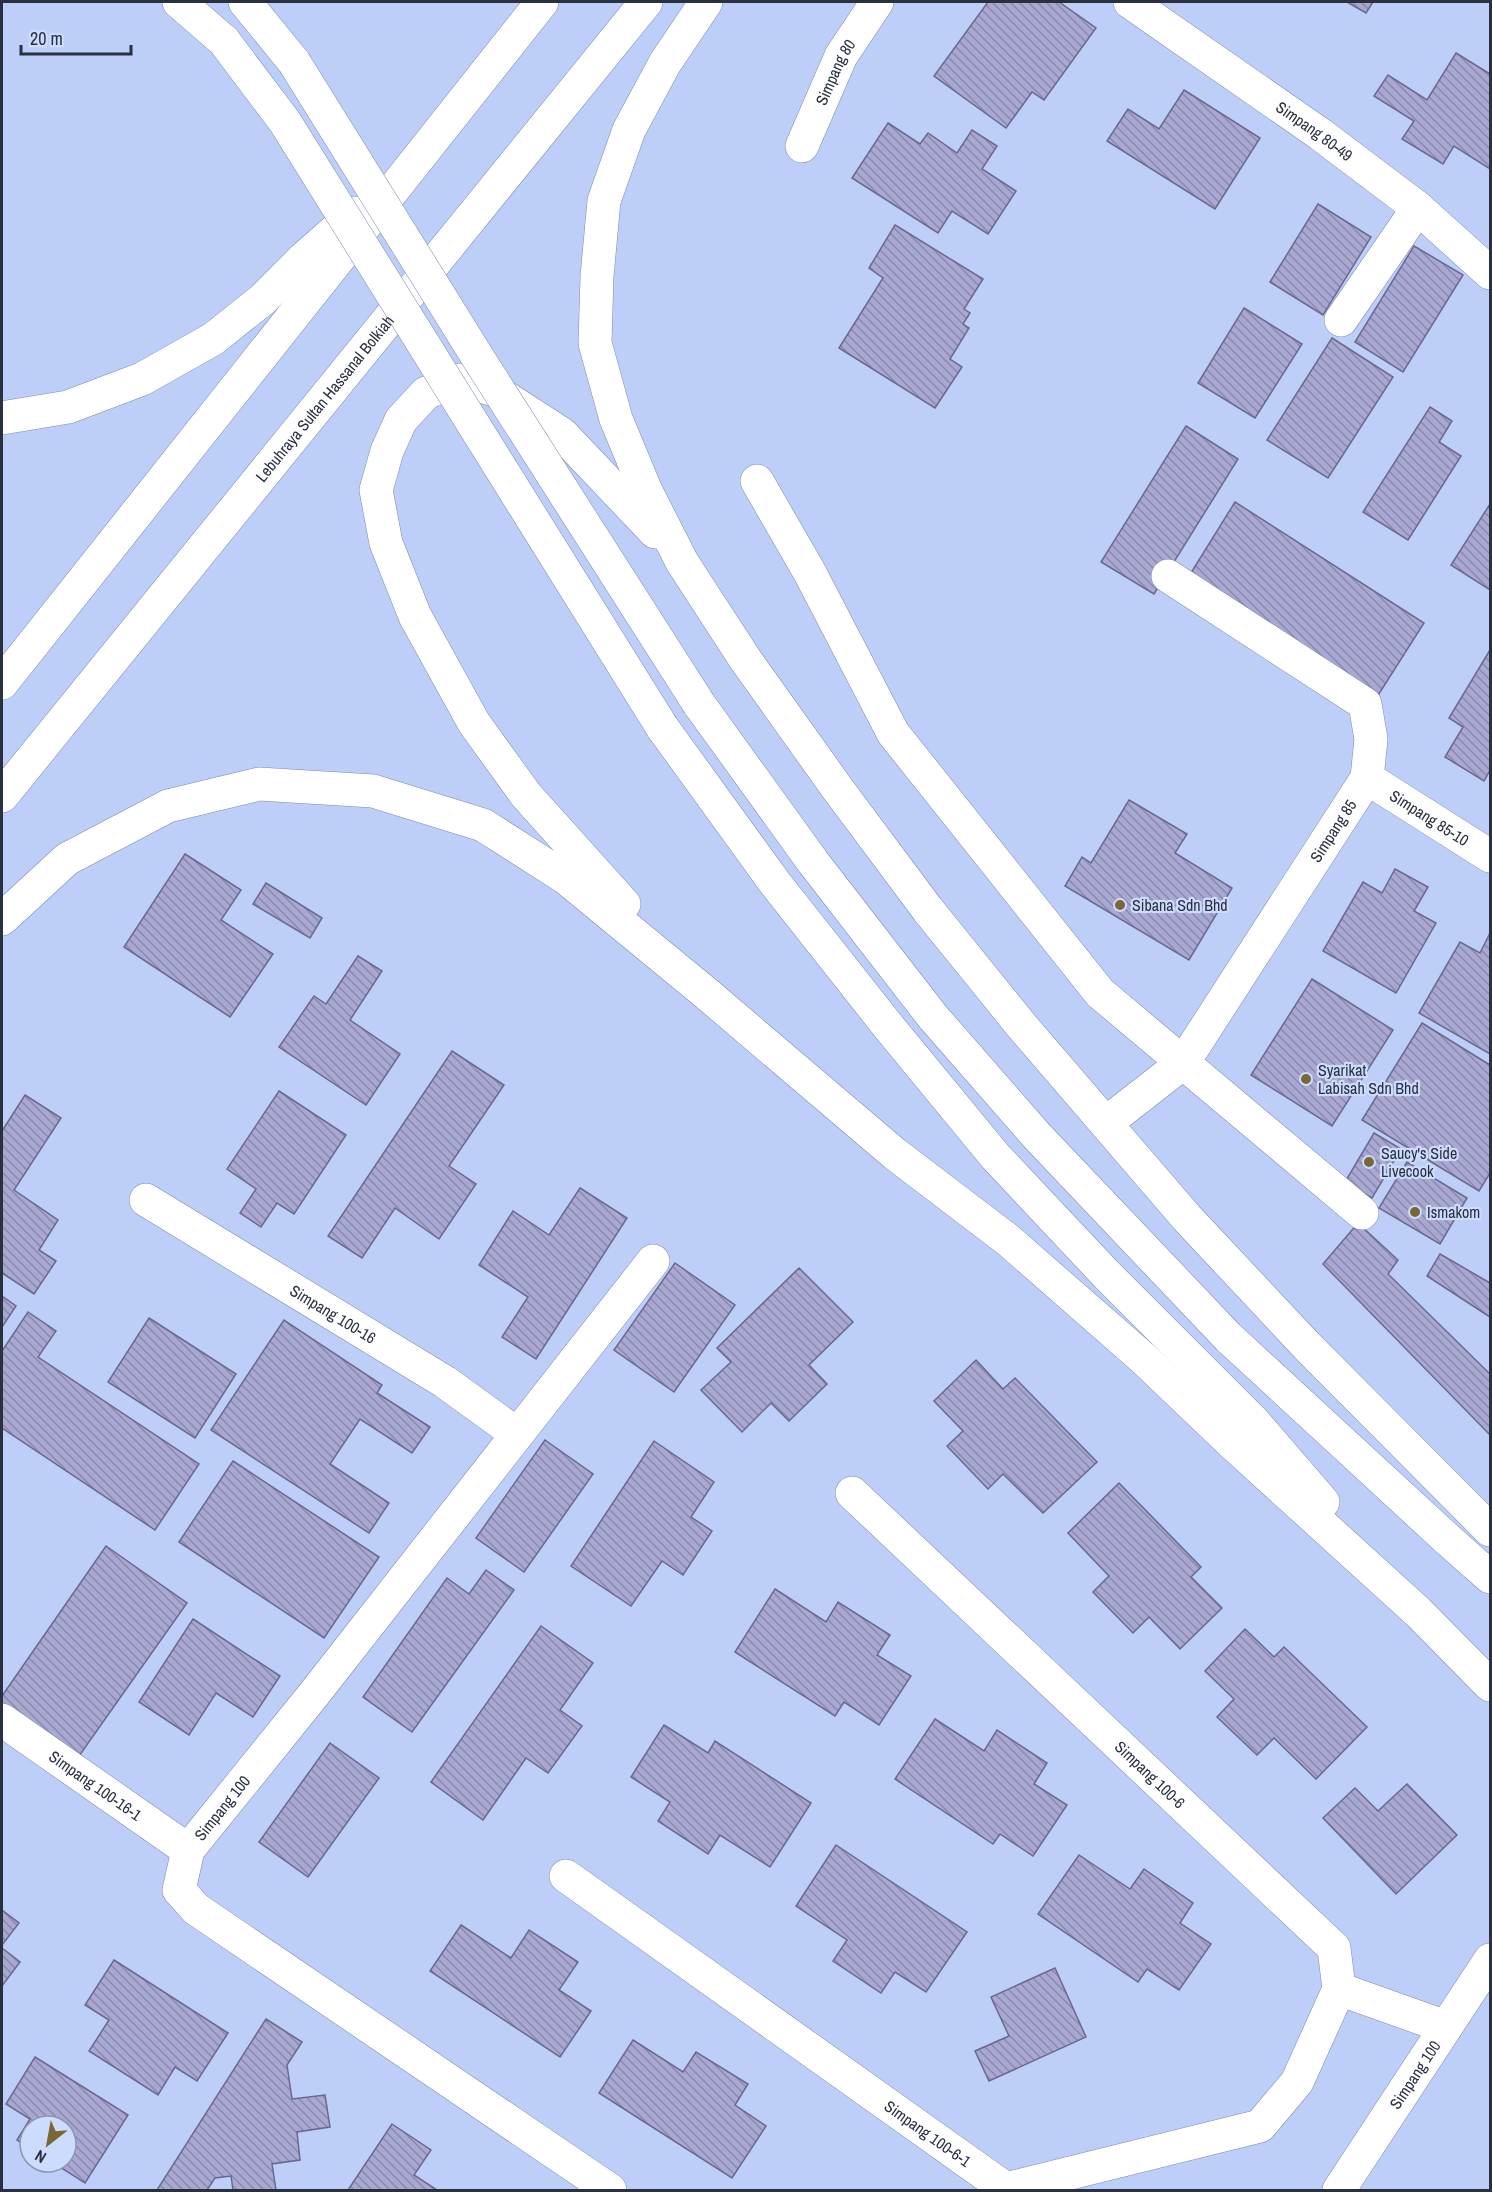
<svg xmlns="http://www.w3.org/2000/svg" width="1492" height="2192" viewBox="0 0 1492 2192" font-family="'Archivo Narrow',sans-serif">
	<defs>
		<pattern id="building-back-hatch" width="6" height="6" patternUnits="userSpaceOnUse" patternTransform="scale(1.5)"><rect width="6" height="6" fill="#a9a8d2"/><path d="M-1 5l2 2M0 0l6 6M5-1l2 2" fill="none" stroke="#8a89ac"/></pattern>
	</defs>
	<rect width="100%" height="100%" fill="#bdcff8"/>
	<g fill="url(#building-back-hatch)" stroke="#69688e" stroke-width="1.5">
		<polygon points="988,2 1059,2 1096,28 1044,100 1032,92 1006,128 934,76"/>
		<polygon points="1347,2 1373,2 1366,13"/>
		<polygon points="1456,53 1490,74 1490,169 1454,146 1443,164 1402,139 1414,121 1374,96 1388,75 1427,100"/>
		<polygon points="1184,90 1260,138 1215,209 1107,141 1128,109 1159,129"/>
		<polygon points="888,123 920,144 928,133 957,153 972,130 997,146 982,169 1016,191 988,234 952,211 938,233 852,178"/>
		<polygon points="1318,204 1371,237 1323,315 1270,282"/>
		<polygon points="895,225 983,279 964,309 970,313 963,324 969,328 950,359 962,367 935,408 839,348 883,278 869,268"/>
		<polygon points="1414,246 1463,275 1403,372 1355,342"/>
		<polygon points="1244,308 1302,344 1255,418 1198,383"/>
		<polygon points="1332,338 1393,377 1328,478 1267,440"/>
		<polygon points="1430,407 1452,421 1439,442 1461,456 1408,540 1363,512"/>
		<polygon points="1186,426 1238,459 1154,594 1101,562"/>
		<polygon points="1235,502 1424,623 1377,697 1189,576"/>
		<polygon points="1490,504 1490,590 1451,565"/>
		<polygon points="1490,650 1490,770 1484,781 1445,757 1463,727 1449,718"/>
		<polygon points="1129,800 1187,834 1175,853 1232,888 1189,960 1065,886 1082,857 1091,863"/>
		<polygon points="185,854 241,890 221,920 273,954 230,1017 124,947"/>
		<polygon points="1395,869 1428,887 1414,911 1436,923 1396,993 1323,951 1363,882 1382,893"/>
		<polygon points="266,883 322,918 310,938 253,904"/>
		<polygon points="1490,933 1490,1054 1419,1013 1460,942 1480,953"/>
		<polygon points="358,956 382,971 350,1020 400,1054 366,1105 279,1047 314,996 326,1004"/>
		<polygon points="1312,979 1393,1030 1332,1126 1251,1075"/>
		<polygon points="1422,1023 1490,1065 1490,1173 1479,1191 1362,1120"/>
		<polygon points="452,1051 504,1085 449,1166 476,1184 439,1239 395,1208 362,1258 328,1236"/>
		<polygon points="279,1091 346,1135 294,1214 277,1203 261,1227 240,1213 256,1189 227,1169"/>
		<polygon points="25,1095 61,1118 14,1190 58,1220 39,1250 56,1261 34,1294 2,1273 2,1131"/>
		<polygon points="1374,1133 1401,1149 1372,1198 1345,1182"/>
		<polygon points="1407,1162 1467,1198 1440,1244 1379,1208"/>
		<polygon points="580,1188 627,1218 536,1359 502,1337 528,1297 479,1265 513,1211 549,1235"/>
		<polygon points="1358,1223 1398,1260 1388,1274 1490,1374 1490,1435 1323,1264"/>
		<polygon points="1440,1254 1490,1283 1490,1317 1427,1276"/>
		<polygon points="675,1263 735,1305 674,1392 614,1350"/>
		<polygon points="799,1268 853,1322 809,1365 827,1384 789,1421 771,1403 742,1432 701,1390 731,1362 717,1348"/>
		<polygon points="2,1296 16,1306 2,1327"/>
		<polygon points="28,1312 56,1331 38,1357 199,1464 155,1530 2,1428 2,1351"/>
		<polygon points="149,1318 236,1374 195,1438 108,1382"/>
		<polygon points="284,1320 382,1385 377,1393 430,1427 412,1453 360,1419 330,1464 389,1503 369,1533 211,1430"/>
		<polygon points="976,1360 1003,1389 1015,1378 1097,1462 1043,1513 1003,1474 988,1489 947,1446 963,1431 934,1401"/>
		<polygon points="545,1440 593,1474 524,1572 476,1538"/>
		<polygon points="654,1441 714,1482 691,1517 712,1531 683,1575 662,1561 631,1606 571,1566"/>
		<polygon points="233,1461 379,1557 324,1638 179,1542"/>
		<polygon points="1119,1483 1201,1567 1191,1577 1222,1608 1180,1649 1149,1617 1133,1633 1093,1592 1109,1576 1068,1533"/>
		<polygon points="106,1546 187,1603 72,1766 2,1717 2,1696"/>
		<polygon points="486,1570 514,1590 412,1732 363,1697 447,1578 469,1594"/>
		<polygon points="775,1589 826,1622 838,1602 890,1635 877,1655 911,1676 879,1725 844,1702 835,1716 735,1652"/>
		<polygon points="193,1619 280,1676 253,1717 216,1693 189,1735 139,1702"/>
		<polygon points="541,1626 593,1663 560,1710 582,1726 548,1773 526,1758 483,1820 431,1782"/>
		<polygon points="1245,1629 1274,1657 1284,1647 1367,1727 1316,1779 1274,1738 1257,1755 1217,1717 1234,1699 1205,1671"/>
		<polygon points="935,1719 984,1751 997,1730 1047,1763 1034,1784 1067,1805 1033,1856 1000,1834 993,1844 895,1779"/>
		<polygon points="664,1725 708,1753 715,1741 811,1803 770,1867 720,1835 708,1854 658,1821 670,1802 631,1777"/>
		<polygon points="330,1743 379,1778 308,1877 259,1842"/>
		<polygon points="1407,1784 1457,1835 1396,1894 1323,1818 1355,1788 1378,1811"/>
		<polygon points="836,1845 967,1932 926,1992 895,1972 881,1993 833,1961 847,1940 796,1906"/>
		<polygon points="1079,1855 1130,1889 1144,1869 1193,1903 1180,1923 1211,1944 1179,1990 1147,1969 1138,1982 1038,1914"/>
		<polygon points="2,1910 19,1923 2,1945"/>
		<polygon points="461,1925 511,1958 529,1930 578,1962 559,1990 591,2011 560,2057 430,1971"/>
		<polygon points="2,1948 20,1962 2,1986"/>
		<polygon points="114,1960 228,2033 197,2081 175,2067 158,2095 89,2051 109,2020 85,2005"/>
		<polygon points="1055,1968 1086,2037 989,2081 975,2051 1009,2036 991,1997"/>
		<polygon points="266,2019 302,2042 287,2065 292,2099 325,2095 330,2127 297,2132 300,2160 272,2164 276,2190 233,2190 231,2176 215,2178 207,2190 157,2190"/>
		<polygon points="633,2040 683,2072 696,2052 748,2084 735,2105 766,2126 732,2178 599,2093"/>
		<polygon points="35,2057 128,2115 85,2183 52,2162 66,2162 66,2126 30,2126 30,2148 17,2140 30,2119 6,2104"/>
		<polygon points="392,2124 431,2150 414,2175 437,2190 348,2190"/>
	</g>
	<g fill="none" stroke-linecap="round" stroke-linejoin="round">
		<defs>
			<g id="minor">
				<path id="s1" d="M1130,2L1320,134L1418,208L1490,273"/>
				<path id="s2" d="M802,146L841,56L877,2"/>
				<polyline points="1341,320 1418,208"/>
				<polyline points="757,481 810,573 893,733 1100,993 1362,1213"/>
				<path id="s3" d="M1367,778L1490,856"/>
				<path id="s4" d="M1106,1123L1183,1063L1367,778L1371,739L1365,704L1168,576"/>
				<path id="s5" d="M146,1200L445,1382L517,1434"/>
				<path id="s6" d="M852,1493L1334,1948L1339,1989"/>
				<path id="s7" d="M2,1720L188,1850"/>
				<path id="s8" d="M566,1876L1006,2189L1260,2126L1297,2082L1339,1989"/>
				<polyline points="1339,1989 1446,2027"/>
				<path id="s9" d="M610,2190L196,1909L179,1890L188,1850L314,1694L653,1261"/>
				<path id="s10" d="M1339,2190L1490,1960"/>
			</g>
			<g id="highway">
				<polyline points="179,2 224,41"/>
				<polyline points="245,2 294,62"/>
				<polyline points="706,2 665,63 629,130 604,201 597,276 595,343 616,419 646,491 682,562 745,659 837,788 928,910 1021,1025 1187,1218 1307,1346 1490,1530"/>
				<polyline points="2,418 68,407 142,379 213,339 262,300 304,258 355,213"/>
				<polyline points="2,683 542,2"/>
				<polyline points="699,704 813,862 933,1017 1037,1136 1228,1337 1446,1538 1490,1577"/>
				<polyline points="662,727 775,883 888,1026 995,1156 1106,1274 1254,1422 1323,1502"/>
				<path id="s11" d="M2,796L646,2"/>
				<polyline points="624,904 526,795 474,723 415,616 386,543 376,490 387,451 401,420 426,393 459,380 494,390 562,434 655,532"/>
				<polyline points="2,919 67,859 168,806 259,784 373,791 483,825 566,878 707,994 895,1154 1008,1240 1144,1359 1233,1444 1418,1612 1490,1685"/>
			</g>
		</defs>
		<use href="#minor" stroke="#7a8bb1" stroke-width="34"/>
		<use href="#highway" stroke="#7a8bb1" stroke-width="34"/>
		<use href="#minor" stroke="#fff" stroke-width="33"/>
		<use href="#highway" stroke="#fff" stroke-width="33"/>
		<defs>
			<g id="highway-bridge">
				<polyline points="224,41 285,122 662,727"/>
				<polyline points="294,62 480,361 699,704"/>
			</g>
		</defs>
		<use href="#highway-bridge" stroke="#7a8bb1" stroke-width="34" stroke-linecap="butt"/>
		<use href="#highway-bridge" stroke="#fff" stroke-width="33"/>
	</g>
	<g fill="#7b6635" stroke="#cddcfd" stroke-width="2">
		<circle cx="1120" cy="905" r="6"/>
		<circle cx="1306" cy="1079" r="6"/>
		<circle cx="1369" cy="1162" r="6"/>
		<circle cx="1415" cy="1212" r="6"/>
	</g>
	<g text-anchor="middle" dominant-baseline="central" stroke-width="4.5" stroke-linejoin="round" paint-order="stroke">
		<g font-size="16" fill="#293040" stroke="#cddcfd">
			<text stroke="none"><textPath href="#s2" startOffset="81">Simpang 80</textPath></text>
			<text stroke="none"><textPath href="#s1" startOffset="225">Simpang 80-49</textPath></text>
			<text stroke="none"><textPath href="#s11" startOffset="512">Lebuhraya Sultan Hassanal Bolkiah</textPath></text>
			<text stroke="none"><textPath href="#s3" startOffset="74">Simpang 85-10</textPath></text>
			<text stroke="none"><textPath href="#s4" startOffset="374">Simpang 85</textPath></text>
			<text stroke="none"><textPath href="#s5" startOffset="219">Simpang 100-16</textPath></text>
			<text stroke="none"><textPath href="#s6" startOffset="410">Simpang 100-6</textPath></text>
			<text stroke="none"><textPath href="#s7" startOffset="114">Simpang 100-16-1</textPath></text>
			<text stroke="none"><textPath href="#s9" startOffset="621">Simpang 100</textPath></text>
			<text stroke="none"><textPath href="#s10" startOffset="138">Simpang 100</textPath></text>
			<text stroke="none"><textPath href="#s8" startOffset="444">Simpang 100-6-1</textPath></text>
		</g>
		<g font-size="16" fill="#293040" stroke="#cddcfd" text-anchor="start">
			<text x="1132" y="905">Sibana Sdn Bhd</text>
			<text x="1318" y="1070">Syarikat<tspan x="1318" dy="18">Labisah Sdn Bhd</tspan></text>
			<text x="1381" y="1153">Saucy's Side<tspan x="1381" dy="18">Livecook</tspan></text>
			<text x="1427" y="1212">Ismakom</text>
		</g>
	</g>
	<rect width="1492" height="2192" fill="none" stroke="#293040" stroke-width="6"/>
	<g transform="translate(48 2144) rotate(211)"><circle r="28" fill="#cddcfd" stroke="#8b97b1" stroke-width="1.5"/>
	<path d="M0-4.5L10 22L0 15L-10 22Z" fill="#7b6635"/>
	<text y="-9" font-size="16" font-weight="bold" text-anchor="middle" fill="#293040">N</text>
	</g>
	<path d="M21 45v9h110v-9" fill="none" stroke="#293040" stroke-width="3"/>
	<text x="30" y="45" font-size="18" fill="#293040" stroke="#cddcfd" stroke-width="4.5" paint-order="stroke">20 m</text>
</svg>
